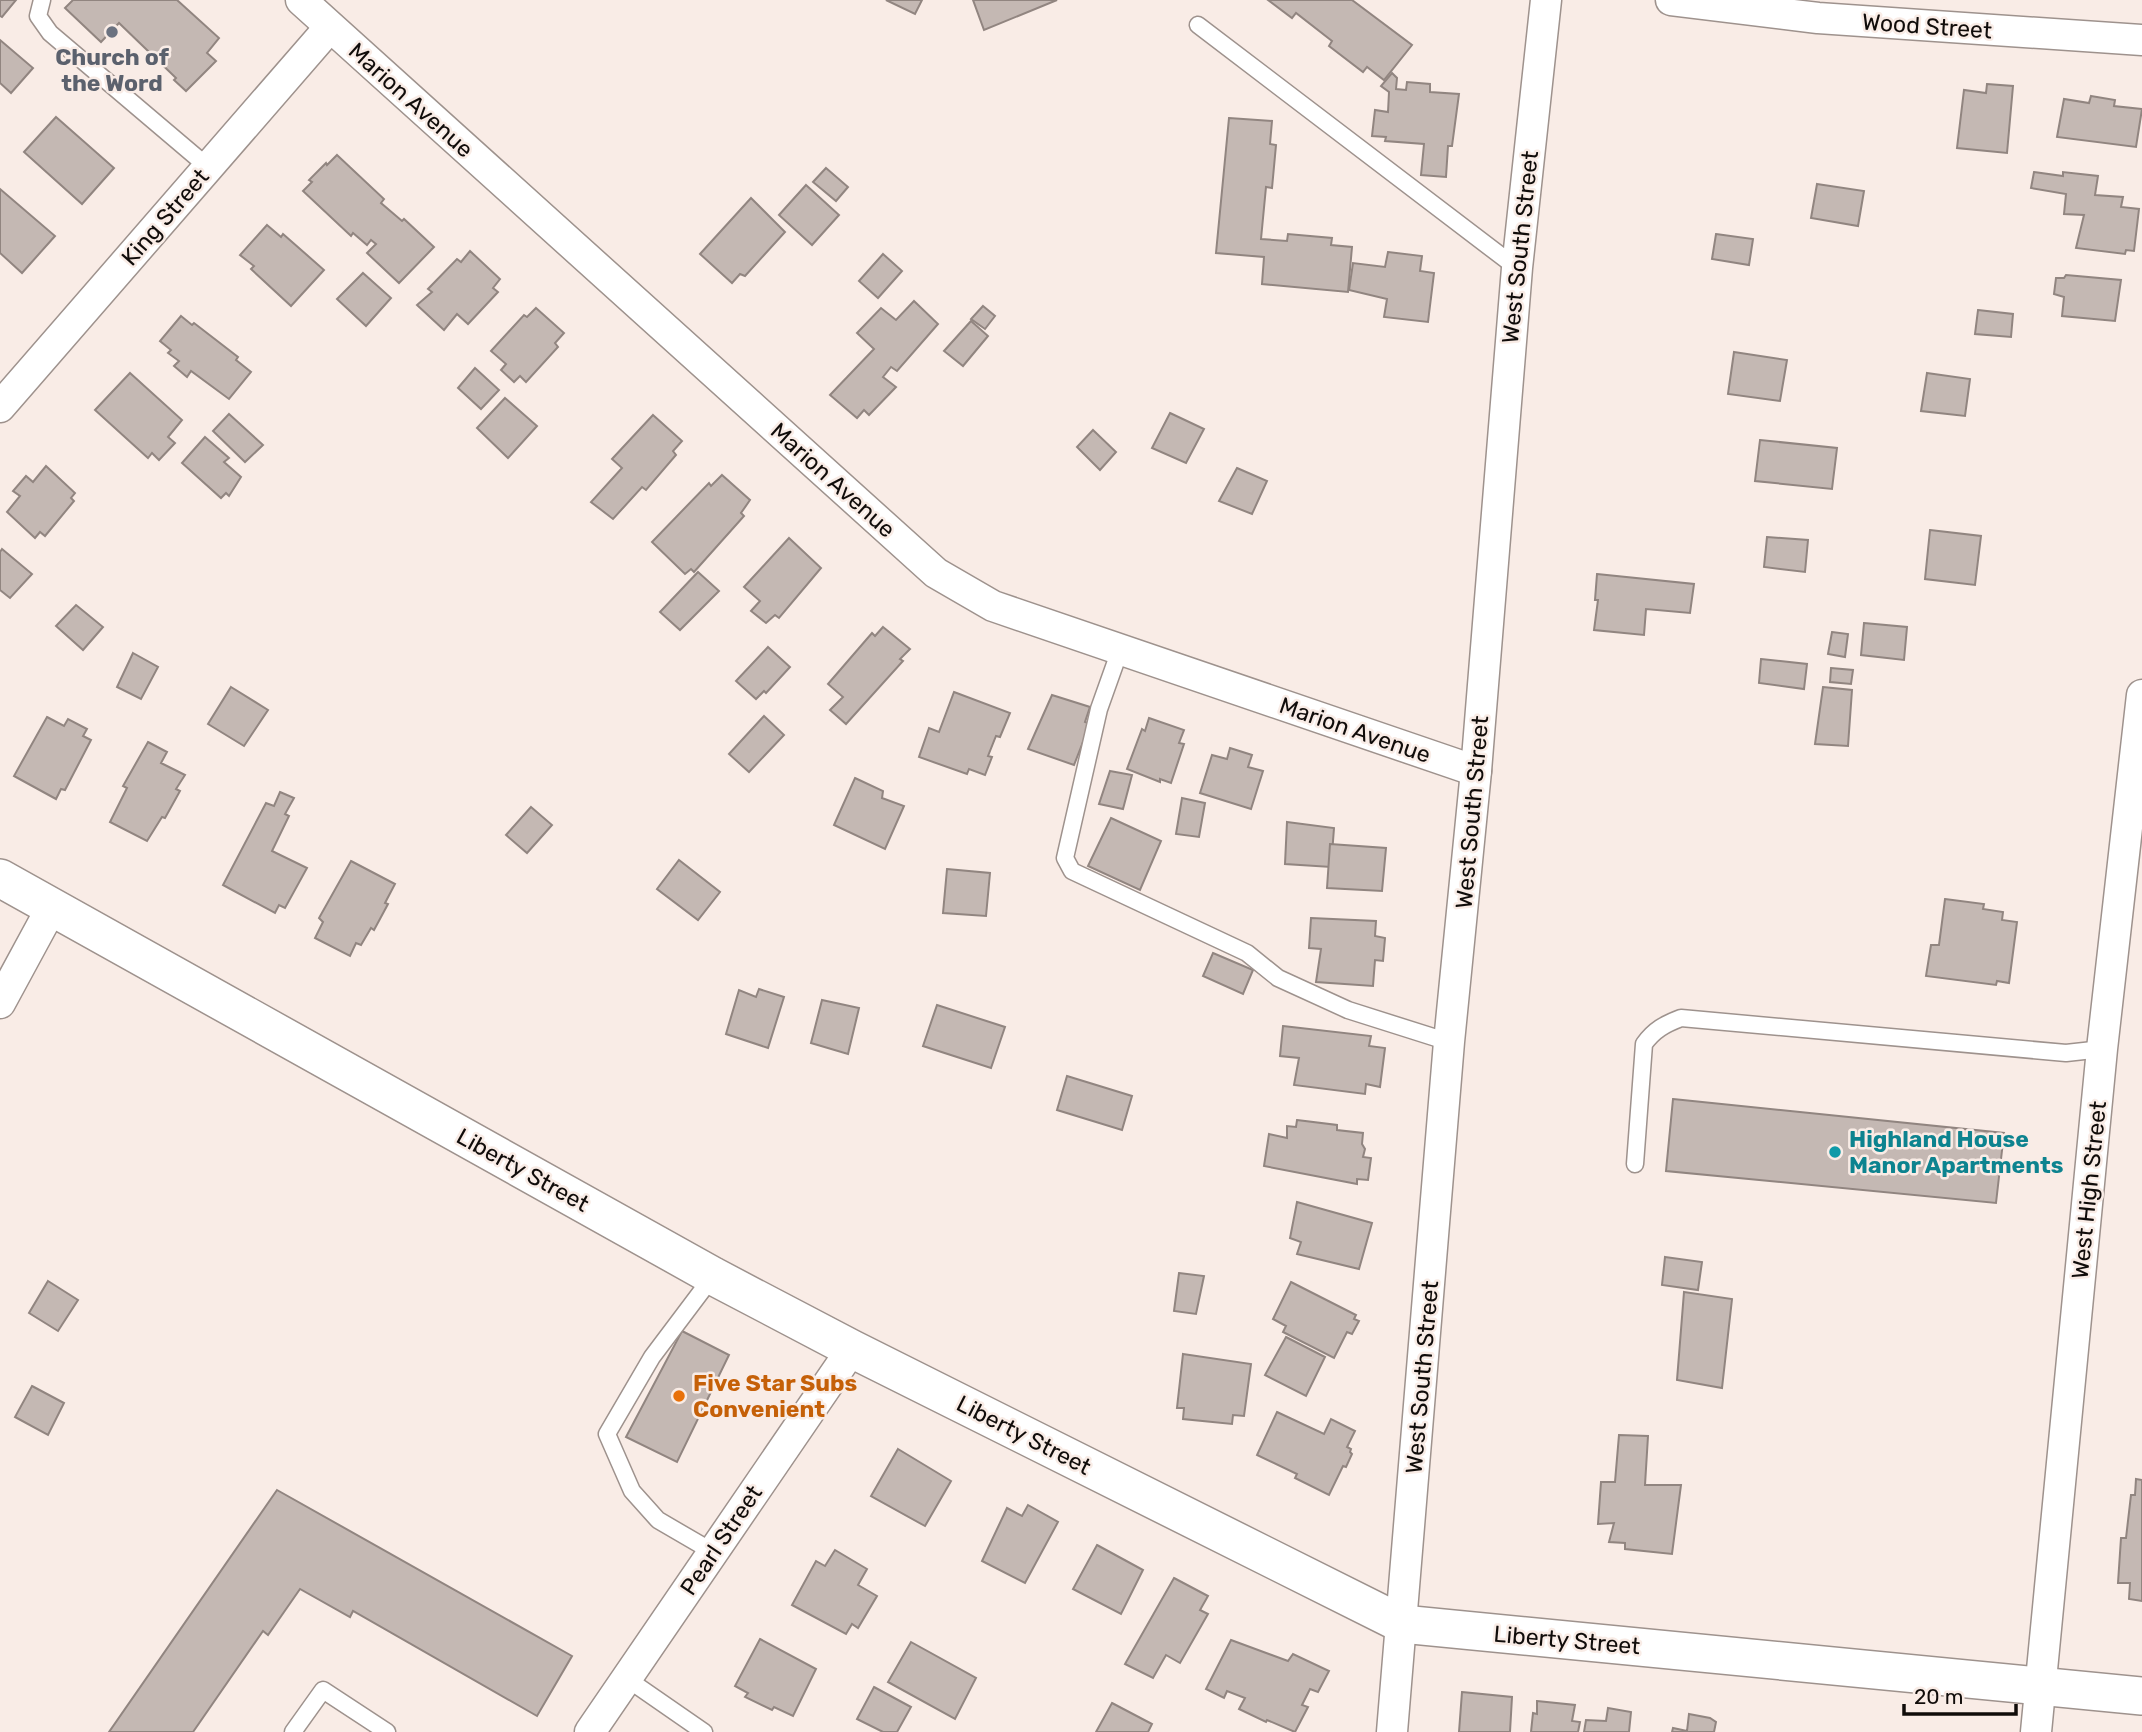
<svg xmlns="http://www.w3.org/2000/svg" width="2142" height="1732" viewBox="0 0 2142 1732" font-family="Rubik,sans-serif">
	<rect width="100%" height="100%" fill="#f9ece6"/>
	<g fill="#c4b8b3" stroke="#918580" stroke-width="2">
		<polygon points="0,0 16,0 2,17 0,16"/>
		<polygon points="73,0 177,0 219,38 207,53 216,61 186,91 174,80 176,78 119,23 101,42 65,8"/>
		<polygon points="886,0 922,0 915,14"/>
		<polygon points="973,0 1057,0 984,30"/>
		<polygon points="1268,0 1352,0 1412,45 1384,80 1367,67 1363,72 1329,46 1332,41 1296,13 1292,18"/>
		<polygon points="0,40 33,68 11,93 0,83"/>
		<polygon points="1392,73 1397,78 1396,89 1406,90 1407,82 1430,84 1430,92 1459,94 1452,146 1448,146 1446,177 1421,175 1424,144 1385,141 1386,137 1372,136 1375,110 1388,112 1389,92 1381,86"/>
		<polygon points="1987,84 2013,86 2007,153 1957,148 1964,90 1986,93"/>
		<polygon points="2091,96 2115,100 2114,106 2142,109 2136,147 2057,137 2064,99 2089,103"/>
		<polygon points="56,117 114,168 82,204 24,152"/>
		<polygon points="1229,118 1272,121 1270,144 1276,145 1272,188 1266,187 1261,239 1287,241 1288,234 1332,238 1331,245 1352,247 1348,292 1262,284 1264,257 1216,253"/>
		<polygon points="337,155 384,199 381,203 402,221 404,219 434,247 399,283 367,253 376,244 371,240 367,245 353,233 351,236 303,191 312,182 309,180 326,163 327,165"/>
		<polygon points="826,168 848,187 836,201 813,182"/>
		<polygon points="2034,172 2063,176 2063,172 2098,176 2095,195 2123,197 2121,207 2139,209 2134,251 2126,250 2125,254 2076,248 2084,215 2064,214 2066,194 2031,188"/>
		<polygon points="1817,184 1864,191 1858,226 1811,218"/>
		<polygon points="806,185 839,215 812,245 779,215"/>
		<polygon points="0,189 55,236 22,273 0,253"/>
		<polygon points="751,198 785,232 745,276 740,274 732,283 700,254"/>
		<polygon points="267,225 281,237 283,234 324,270 291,306 251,269 254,266 240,255"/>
		<polygon points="1716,234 1753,239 1749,265 1712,259"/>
		<polygon points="470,251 500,279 493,288 498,292 468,324 457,314 444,330 417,305 432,292 428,289 457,259 461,262"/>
		<polygon points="1388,252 1422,256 1420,271 1434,273 1428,322 1384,317 1387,299 1349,290 1353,263 1385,267"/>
		<polygon points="883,254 902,271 878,298 859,281"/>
		<polygon points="363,273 391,298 366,326 337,299"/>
		<polygon points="2066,275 2121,280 2115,321 2062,316 2064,297 2054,294 2056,278 2064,278"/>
		<polygon points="914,301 938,324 897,371 891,367 883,377 896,387 869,415 864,410 857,418 830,395 874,349 857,333 881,308 896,320"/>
		<polygon points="983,306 995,316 985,329 971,319"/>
		<polygon points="536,308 564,333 555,343 558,347 526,382 520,376 514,382 501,370 506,364 491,351 524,315 527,317"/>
		<polygon points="1978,310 2013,314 2011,337 1975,334"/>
		<polygon points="181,316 192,325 194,323 238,357 236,360 251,372 229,399 191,371 187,377 174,366 179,361 168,353 171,350 160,341"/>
		<polygon points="971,321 988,336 963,366 944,351"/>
		<polygon points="1734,352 1787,360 1780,401 1728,394"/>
		<polygon points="475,368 499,390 481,409 458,388"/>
		<polygon points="130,373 182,420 168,437 175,443 159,460 152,453 148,458 95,410"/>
		<polygon points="1927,373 1970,379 1965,416 1921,411"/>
		<polygon points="505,398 537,426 508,458 477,428"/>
		<polygon points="1170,413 1204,429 1186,463 1152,448"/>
		<polygon points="229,414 263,445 245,462 213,431"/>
		<polygon points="653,415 682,441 673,451 676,455 646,490 642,487 613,519 591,502 622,468 612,459"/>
		<polygon points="1093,430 1116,452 1100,470 1077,447"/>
		<polygon points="205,437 229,458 224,462 241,477 229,496 226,493 221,498 182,463"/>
		<polygon points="1760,440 1837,448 1832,489 1755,481"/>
		<polygon points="46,466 75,493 71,498 74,501 45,536 40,532 35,538 7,512 20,496 13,491 26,476 33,482"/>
		<polygon points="1237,468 1267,481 1252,514 1219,501"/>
		<polygon points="722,475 750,500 741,513 744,516 694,572 691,569 685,574 652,542 709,483 711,486"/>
		<polygon points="1930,530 1981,536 1975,585 1925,579"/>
		<polygon points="1767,537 1808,540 1805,572 1764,567"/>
		<polygon points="789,538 821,568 779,618 775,615 766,623 751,611 760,601 744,587"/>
		<polygon points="2,549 32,574 10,598 0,590 0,552"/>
		<polygon points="698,572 719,591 680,630 660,612"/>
		<polygon points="1597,574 1694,584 1690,613 1646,609 1644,635 1594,630 1598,600 1595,600"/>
		<polygon points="76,605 103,627 83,650 56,626"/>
		<polygon points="1864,623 1907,627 1904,660 1861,655"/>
		<polygon points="883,627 910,649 900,659 903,661 846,724 830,710 843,697 828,684 872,633 875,636"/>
		<polygon points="1832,632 1848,634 1845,657 1828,654"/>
		<polygon points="768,647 790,667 766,693 764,691 756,699 736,681"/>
		<polygon points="133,653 158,667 141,699 117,687"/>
		<polygon points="1761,659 1807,664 1804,689 1759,683"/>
		<polygon points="1831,668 1853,670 1851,684 1830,682"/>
		<polygon points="231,687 268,710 244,746 208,724"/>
		<polygon points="1823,687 1852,690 1848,746 1815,744"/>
		<polygon points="954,692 1010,713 1000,737 996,736 988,756 992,757 985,775 969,769 967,774 919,757 929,728 939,732"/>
		<polygon points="1052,695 1090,707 1085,722 1090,724 1074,765 1028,749"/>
		<polygon points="764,716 784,735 749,772 729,754"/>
		<polygon points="47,717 64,726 68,719 87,729 83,736 91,740 65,790 61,789 56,799 14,776"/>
		<polygon points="1149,718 1184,730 1179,743 1184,744 1171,783 1160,779 1160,782 1127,769 1142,729 1145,731"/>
		<polygon points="148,742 167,752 161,763 185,775 176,789 180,791 165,818 162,817 147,841 110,822 127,788 123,786"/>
		<polygon points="1230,748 1252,755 1248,767 1263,771 1251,809 1200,793 1212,755 1227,759"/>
		<polygon points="1110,771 1132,775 1123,809 1099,804"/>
		<polygon points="855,778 883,791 882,798 904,806 885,849 834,825"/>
		<polygon points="280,792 294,798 285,814 289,816 272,851 307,868 285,908 279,905 275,913 223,885 266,803 274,806"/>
		<polygon points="1182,798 1205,803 1199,837 1176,834"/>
		<polygon points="531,807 552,825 527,853 506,835"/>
		<polygon points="1111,818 1161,841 1140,890 1088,866"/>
		<polygon points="1287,822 1334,828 1331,867 1285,864"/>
		<polygon points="1330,844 1386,848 1382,891 1327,888"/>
		<polygon points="679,860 720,892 698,920 657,889"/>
		<polygon points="351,861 395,884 385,903 388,904 374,930 371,928 361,945 356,943 350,956 315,938 323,922 319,918"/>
		<polygon points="947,869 990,873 986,916 943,913"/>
		<polygon points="1945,899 1984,904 1983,909 2003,912 2002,920 2017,922 2009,983 1997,981 1996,985 1926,976 1931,945 1939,945"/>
		<polygon points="1311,918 1376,921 1375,936 1385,938 1383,961 1375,960 1373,986 1316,982 1321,949 1309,948"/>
		<polygon points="1213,953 1253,970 1243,994 1203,976"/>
		<polygon points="759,989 784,997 768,1048 726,1034 739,990 756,997"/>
		<polygon points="822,1000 859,1008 848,1054 811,1043"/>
		<polygon points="937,1005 1005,1027 991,1068 923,1046"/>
		<polygon points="1283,1026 1371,1036 1369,1046 1385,1048 1380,1087 1366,1084 1365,1094 1294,1085 1299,1058 1280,1056"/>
		<polygon points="1067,1076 1132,1096 1122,1130 1057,1110"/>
		<polygon points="1673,1099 2004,1133 1996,1203 1666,1171"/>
		<polygon points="1297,1120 1337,1125 1337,1130 1363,1133 1362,1144 1365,1149 1363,1157 1371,1158 1368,1180 1357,1179 1357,1184 1264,1166 1269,1134 1287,1138 1287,1126 1296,1127"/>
		<polygon points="1297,1202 1372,1223 1359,1269 1297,1254 1301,1242 1290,1238"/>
		<polygon points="1665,1257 1702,1262 1698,1290 1662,1285"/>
		<polygon points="1179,1273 1204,1276 1196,1314 1174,1311"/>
		<polygon points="48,1281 78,1300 58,1331 29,1313"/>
		<polygon points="1291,1282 1356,1315 1354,1319 1359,1321 1352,1334 1347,1332 1334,1358 1283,1332 1286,1326 1273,1319"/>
		<polygon points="1684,1292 1732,1299 1722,1388 1677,1380"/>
		<polygon points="682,1331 729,1355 677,1462 626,1437"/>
		<polygon points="1286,1337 1325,1357 1306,1396 1265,1375"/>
		<polygon points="1183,1354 1251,1364 1244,1416 1233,1415 1232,1424 1183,1419 1184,1408 1177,1408"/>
		<polygon points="32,1386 64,1403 48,1435 15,1417"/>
		<polygon points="1277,1412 1324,1434 1331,1419 1355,1431 1347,1447 1351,1449 1350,1452 1352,1454 1346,1467 1343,1466 1329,1495 1295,1478 1297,1474 1257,1455"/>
		<polygon points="1619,1435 1648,1436 1645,1485 1681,1485 1672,1554 1625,1549 1625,1543 1609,1542 1614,1523 1598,1524 1601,1482 1615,1482"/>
		<polygon points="898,1449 951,1481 925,1526 871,1496"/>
		<polygon points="2136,1479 2142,1480 2142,1601 2129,1599 2130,1583 2118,1583 2121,1538 2126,1538 2131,1495 2135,1495"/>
		<polygon points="277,1490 572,1656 537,1716 353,1611 350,1617 300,1589 268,1635 263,1631 193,1732 109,1732"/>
		<polygon points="1028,1505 1058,1522 1025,1583 982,1561 1007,1508 1022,1516"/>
		<polygon points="1097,1545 1143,1570 1121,1614 1073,1589"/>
		<polygon points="835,1550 867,1569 858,1585 877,1596 858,1628 852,1624 846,1634 792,1605 816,1561 825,1566"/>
		<polygon points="1174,1578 1208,1596 1200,1610 1208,1614 1180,1663 1166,1655 1153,1678 1125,1664"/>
		<polygon points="760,1639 816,1669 793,1716 774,1707 772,1710 745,1697 748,1693 735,1686"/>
		<polygon points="1231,1640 1288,1661 1293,1654 1329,1671 1318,1692 1310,1689 1302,1705 1308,1707 1295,1732 1267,1720 1266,1722 1239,1709 1245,1698 1227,1691 1224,1698 1206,1689"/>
		<polygon points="911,1642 976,1678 955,1719 888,1682"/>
		<polygon points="874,1687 911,1707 897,1732 883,1732 857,1719"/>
		<polygon points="1462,1692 1512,1697 1510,1732 1459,1732"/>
		<polygon points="1537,1701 1575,1705 1572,1721 1580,1722 1578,1732 1531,1732 1533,1713 1537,1714"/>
		<polygon points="1112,1703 1152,1724 1148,1732 1096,1732"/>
		<polygon points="1608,1708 1631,1712 1629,1732 1584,1732 1586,1720 1606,1721"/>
		<polygon points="1689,1714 1710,1718 1716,1722 1714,1732 1672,1732 1673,1728 1687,1731"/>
	</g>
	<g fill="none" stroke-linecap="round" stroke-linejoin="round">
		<defs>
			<g id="service">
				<polyline points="42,0 38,16 50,33 208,167"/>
				<polyline points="1198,25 1517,268"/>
				<polyline points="1120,650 1099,709 1065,858 1072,871 1247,953 1278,978 1348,1010 1449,1042"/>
				<path d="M1635,1164L1644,1044C1654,1030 1665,1024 1681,1018L2066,1053L2102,1049"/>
				<polyline points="713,1552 658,1520 632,1491 607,1434 652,1357 713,1276"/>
				<polyline points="626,1678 704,1732"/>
				<polyline points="293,1732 323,1690 387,1732"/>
			</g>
			<g id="minor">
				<polyline points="301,0 936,573 993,606 1476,771"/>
				<polyline points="1671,0 1818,18 2142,40"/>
				<polyline points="0,407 330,27"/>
				<polyline points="0,1003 52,907"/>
				<polyline points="590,1732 852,1349"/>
				<polyline points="1392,1732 1449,1042 1476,771 1517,268 1546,0"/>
				<polyline points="2036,1732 2102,1049 2142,695"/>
			</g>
			<polyline id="tertiary" points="0,878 713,1276 852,1349 1402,1624 2142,1696"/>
		</defs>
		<use href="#service" stroke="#9e928d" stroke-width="19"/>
		<use href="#minor" stroke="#9e928d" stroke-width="33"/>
		<use href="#tertiary" stroke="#9e928d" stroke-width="40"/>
		<use href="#service" stroke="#fff" stroke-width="16"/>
		<use href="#minor" stroke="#fff" stroke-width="30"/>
		<use href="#tertiary" stroke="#fff" stroke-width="37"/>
	</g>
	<circle fill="#6b7280" stroke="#f9ece6" stroke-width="2.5" cx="112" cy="32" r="7"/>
	<circle fill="#0f9aa8" stroke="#f9ece6" stroke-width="2.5" cx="1835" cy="1152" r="7"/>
	<circle fill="#e8710a" stroke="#f9ece6" stroke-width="2.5" cx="679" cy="1396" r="7"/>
	<g text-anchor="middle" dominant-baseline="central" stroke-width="5" stroke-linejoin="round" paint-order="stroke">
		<g font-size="23" fill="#100c0a" stroke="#f9ece6">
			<text transform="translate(1927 26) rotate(4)">Wood Street</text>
			<text transform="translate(411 100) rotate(42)">Marion Avenue</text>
			<text transform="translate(165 217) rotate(-49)">King Street</text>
			<text transform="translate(1520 247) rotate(-84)">West South Street</text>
			<text transform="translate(833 480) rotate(42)">Marion Avenue</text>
			<text transform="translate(1355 730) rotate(19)">Marion Avenue</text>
			<text transform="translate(1472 812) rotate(-85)">West South Street</text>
			<text transform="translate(523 1170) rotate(29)">Liberty Street</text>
			<text transform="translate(2089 1190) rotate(-84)">West High Street</text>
			<text transform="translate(1422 1377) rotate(-85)">West South Street</text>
			<text transform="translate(1024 1435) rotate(27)">Liberty Street</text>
			<text transform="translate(721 1540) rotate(-56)">Pearl Street</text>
			<text transform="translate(1567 1640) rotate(5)">Liberty Street</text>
		</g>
		<g font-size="23" font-weight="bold" fill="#5b616d" stroke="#f9ece6">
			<text x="112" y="57">Church of<tspan x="112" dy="26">the Word</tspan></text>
		</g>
		<g font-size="23" font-weight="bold" fill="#0d838f" stroke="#f9ece6" text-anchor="start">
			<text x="1849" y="1139">Highland House<tspan x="1849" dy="26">Manor Apartments</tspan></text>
		</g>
		<g font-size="23" font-weight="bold" fill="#c56008" stroke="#f9ece6" text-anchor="start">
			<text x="693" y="1383">Five Star Subs<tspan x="693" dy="26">Convenient</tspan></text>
		</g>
	</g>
	<path d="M1904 1704v10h112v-10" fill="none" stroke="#100c0a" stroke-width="3.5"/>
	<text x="1914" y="1704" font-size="21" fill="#100c0a" stroke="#f9ece6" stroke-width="5" paint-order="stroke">20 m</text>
</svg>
